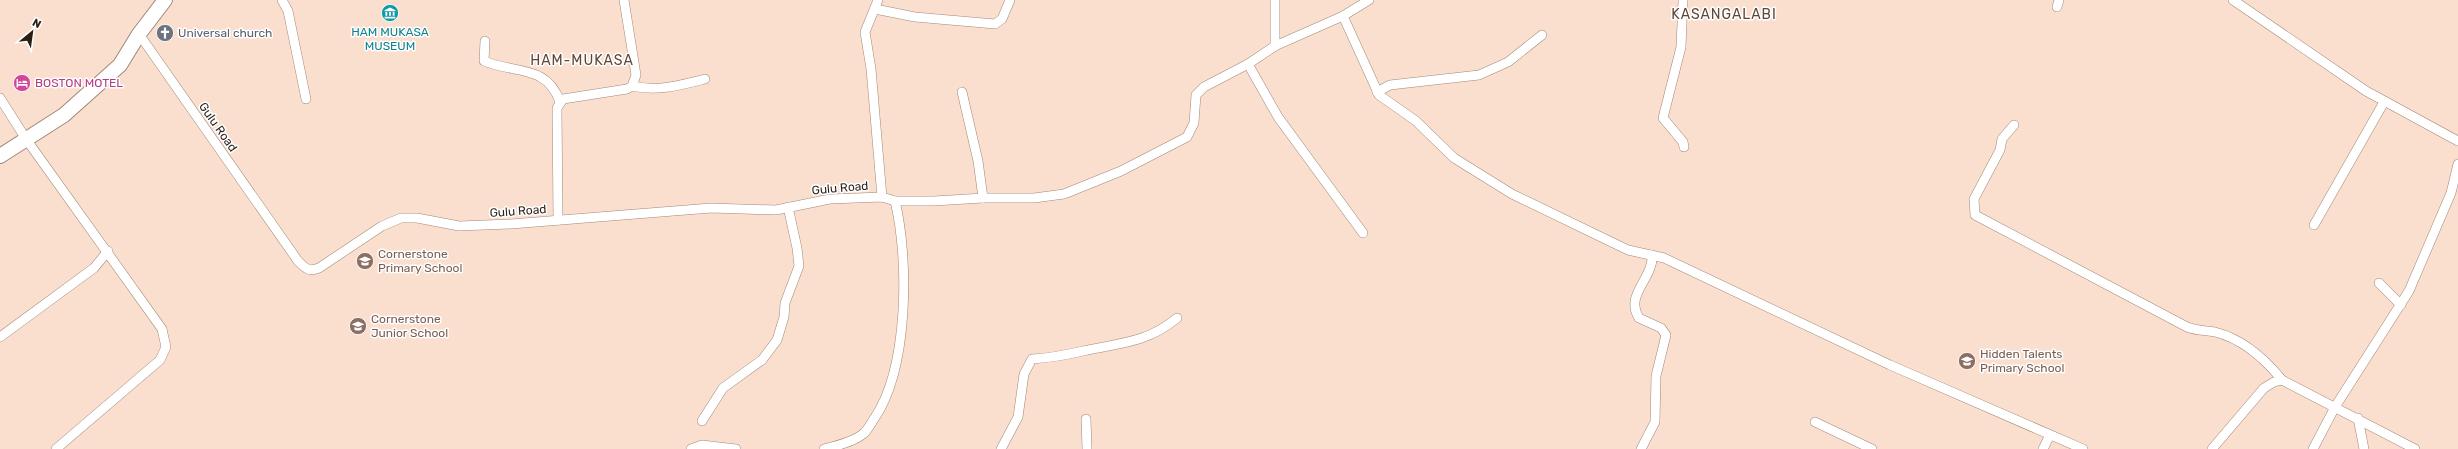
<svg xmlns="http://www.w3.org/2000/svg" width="2458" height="449" viewBox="0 0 2458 449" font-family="Rubik,sans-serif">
	<rect width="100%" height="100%" fill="#fbdfce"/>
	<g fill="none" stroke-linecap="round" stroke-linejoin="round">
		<defs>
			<g id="minor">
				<polyline points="282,0 288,11 306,99"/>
				<polyline points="878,0 865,32 871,69 882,197"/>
				<polyline points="1275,0 1275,46"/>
				<polyline points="1683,0 1681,47 1663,118 1683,142 1684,147"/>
				<polyline points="2233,0 2366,91 2458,141"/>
				<polyline points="2057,7 2059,0"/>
				<polyline points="875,9 915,17 995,24 1002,19 1010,0"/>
				<polyline points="1343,16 1379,95 1416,121 1454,158 1512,194 1628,250 1664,258 1890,365 2083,449"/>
				<path d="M139,34L298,261C306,269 309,272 319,268L382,226L401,218H417L459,226L511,224L711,208L776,210L830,199L882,197L895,201H934L983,198H1034L1064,194L1121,171L1187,137L1194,123L1196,95L1204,87L1248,64L1275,46L1343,16L1369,0"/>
				<path d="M485,41L484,61C514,74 547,64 560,102"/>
				<polyline points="1248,64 1278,117 1363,233"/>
				<path d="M632,86C657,92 681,85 705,79"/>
				<polyline points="962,92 978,161 983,198"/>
				<polyline points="1377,92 1390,85 1479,75 1508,62 1542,35"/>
				<polyline points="0,98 26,139 162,329 166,347 160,360 56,449"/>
				<path d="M2014,125L2002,139L2000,150L1974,199L1975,215L2187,327C2197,331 2205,330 2215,332C2243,339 2265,359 2282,380"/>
				<polyline points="558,220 557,108 563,99 627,89 632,86 636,75 624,0"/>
				<polyline points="2314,225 2384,102"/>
				<polyline points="2379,283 2401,305"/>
				<polyline points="0,337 94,268 108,251"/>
				<polyline points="2358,418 2364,449"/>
				<polyline points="1086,419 1087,449"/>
				<polyline points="702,421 723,388 762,360 777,340 784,317 785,303 799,266 797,248 788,207"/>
				<polyline points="1815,422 1872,449"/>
				<polyline points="691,449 702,445 736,449"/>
				<path d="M824,449C836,446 853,442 863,434C868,430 871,423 874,419C909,368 909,259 895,201"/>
				<path d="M1001,449L1018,417L1024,374L1032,359C1049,358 1066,355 1083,351C1120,343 1147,343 1177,318"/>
				<path d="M1641,449L1655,422L1656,376L1666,335L1661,328L1639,318C1624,295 1654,278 1652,255"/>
				<polyline points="2043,449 2050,435"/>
				<polyline points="2212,449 2264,388 2274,382 2282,380 2415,449"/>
				<polyline points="2313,449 2335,407 2409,291 2451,193 2458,164"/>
			</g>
			<polyline id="primary" points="0,156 64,115 120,65 139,34 165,0"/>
		</defs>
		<use href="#minor" stroke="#a18878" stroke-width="10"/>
		<use href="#primary" stroke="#a18878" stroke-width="16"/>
		<use href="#minor" stroke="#fff" stroke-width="9"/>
		<use href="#primary" stroke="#fff" stroke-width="14"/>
	</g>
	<defs>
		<symbol id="museum-disc" viewBox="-11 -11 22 22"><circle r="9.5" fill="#0f9aa8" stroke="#fff"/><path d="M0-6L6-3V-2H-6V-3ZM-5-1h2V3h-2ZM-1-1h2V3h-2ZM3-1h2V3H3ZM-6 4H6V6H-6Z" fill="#fff"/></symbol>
		<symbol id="church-disc" viewBox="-11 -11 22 22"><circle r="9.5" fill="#6b7280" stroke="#fff"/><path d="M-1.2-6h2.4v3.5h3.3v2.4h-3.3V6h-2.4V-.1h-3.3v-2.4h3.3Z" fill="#fff"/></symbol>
		<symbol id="hotel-disc" viewBox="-11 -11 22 22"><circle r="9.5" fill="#d1479c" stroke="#fff"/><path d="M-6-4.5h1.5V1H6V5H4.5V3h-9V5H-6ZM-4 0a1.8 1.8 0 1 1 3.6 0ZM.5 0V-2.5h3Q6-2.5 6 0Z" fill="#fff"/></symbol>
		<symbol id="school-disc" viewBox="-11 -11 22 22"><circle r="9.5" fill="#8d6e63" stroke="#fff"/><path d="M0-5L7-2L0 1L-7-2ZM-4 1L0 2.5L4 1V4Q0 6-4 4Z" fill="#fff"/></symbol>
	</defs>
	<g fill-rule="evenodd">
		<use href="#museum-disc" x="380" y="3" width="20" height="20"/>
		<use href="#church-disc" x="155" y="23" width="20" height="20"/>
		<use href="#hotel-disc" x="12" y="73" width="20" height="20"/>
		<use href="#school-disc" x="355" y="251" width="20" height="20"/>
		<use href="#school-disc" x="348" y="316" width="20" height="20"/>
		<use href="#school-disc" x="1957" y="351" width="20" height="20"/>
	</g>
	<g text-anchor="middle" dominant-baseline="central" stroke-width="3" stroke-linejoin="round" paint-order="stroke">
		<g font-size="12" fill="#0d838f" stroke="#fff">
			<text x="390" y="32">HAM MUKASA<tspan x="390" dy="14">MUSEUM</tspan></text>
		</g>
		<g font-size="12" fill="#5b616d" stroke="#fff" text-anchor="start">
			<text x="178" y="33">Universal church</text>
		</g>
		<g font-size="12" fill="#b23c85" stroke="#fff" text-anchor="start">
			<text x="35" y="83">BOSTON MOTEL</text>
		</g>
		<g font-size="12" fill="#291f19" stroke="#fff">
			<text transform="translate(218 127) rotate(55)">Gulu Road</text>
			<text transform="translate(840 188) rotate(-5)">Gulu Road</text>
			<text transform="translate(518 211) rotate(-4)">Gulu Road</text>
		</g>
		<g font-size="12" fill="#785e54" stroke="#fff" text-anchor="start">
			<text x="378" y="254">Cornerstone<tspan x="378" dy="14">Primary School</tspan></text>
			<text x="371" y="319">Cornerstone<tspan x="371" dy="14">Junior School</tspan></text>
			<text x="1980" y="354">Hidden Talents<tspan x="1980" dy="14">Primary School</tspan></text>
		</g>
		<g font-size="14" letter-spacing="1" fill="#5e4739" stroke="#fff">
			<text x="1724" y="14">KASANGALABI</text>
			<text x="582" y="60">HAM-MUKASA</text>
		</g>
	</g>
	<g transform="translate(32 32) rotate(29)" stroke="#ffffff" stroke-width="3" paint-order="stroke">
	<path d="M0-3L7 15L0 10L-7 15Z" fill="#291f19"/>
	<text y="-6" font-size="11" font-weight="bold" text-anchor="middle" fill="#291f19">N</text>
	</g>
</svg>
